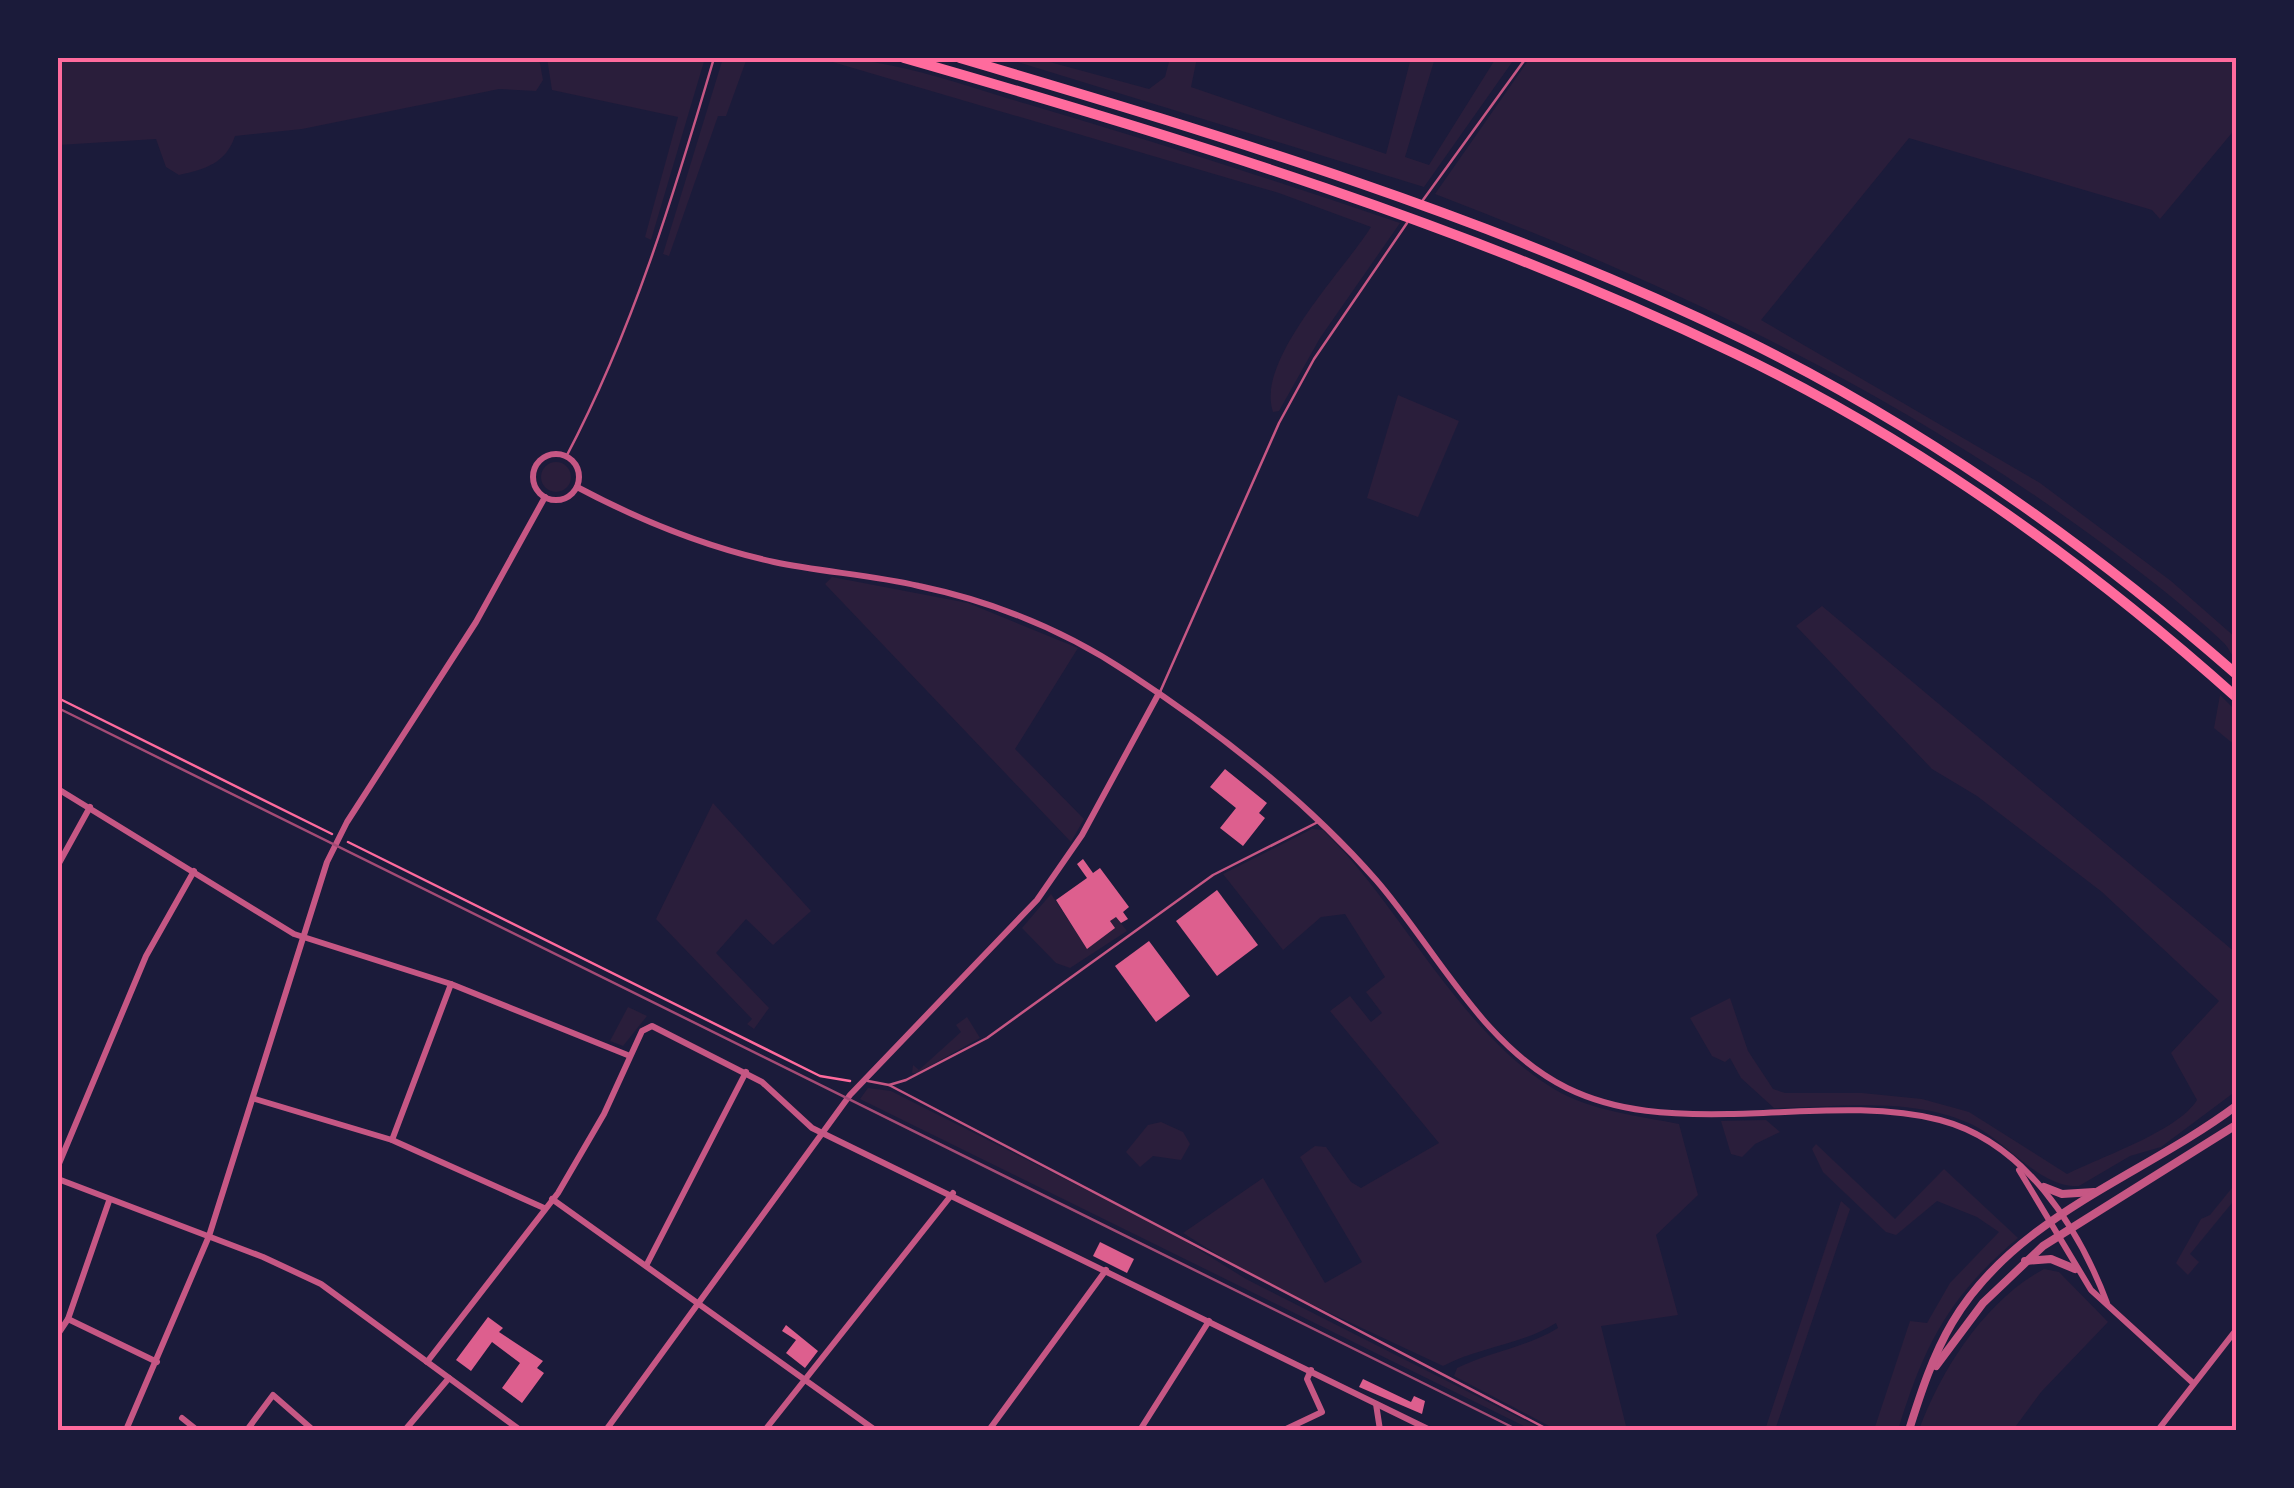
<svg xmlns="http://www.w3.org/2000/svg" width="2294" height="1488" viewBox="0 0 2294 1488" font-family="Lato,sans-serif">
	<rect width="100%" height="100%" fill="#1b1b3a"/>
	<g fill="#2a1e3b">
		<path d="M58,58H539L543,80L536,91L499,89L302,129L235,136C226,163 206,169 179,175L166,167L156,139L58,145Z"/>
		<polygon points="547,58 705,58 651,240 645,237 678,117 552,90"/>
		<polygon points="723,58 747,58 726,116 718,116 669,256 663,254"/>
		<path d="M819,58C891,57 958,84 1027,104C1153,141 1277,181 1400,223L1320,338L1279,411L1273,412C1255,360 1345,269 1371,227L1279,193Z"/>
		<polygon points="1005,58 1035,58 1149,89 1165,77 1170,58 1197,58 1191,87 1386,154 1411,58 1435,58 1405,157 1429,165 1496,58 1515,58 1424,187"/>
		<path d="M1530,58H2236V128L2160,219L2152,210L1909,138L1761,320L2040,483L2171,581L2236,638V659C2229,653 2230,649 2224,643C2182,603 2134,567 2088,533C1888,387 1665,282 1435,194Z"/>
		<polygon points="1398,395 1459,421 1418,517 1367,498"/>
		<circle cx="556" cy="477" r="15"/>
		<polygon points="832,577 968,603 1078,648 1015,749 1084,819 1071,842 825,584"/>
		<path d="M1822,606L2236,953V1091L2161,1147L2130,1156L2079,1186C2041,1189 2007,1142 1973,1125C1914,1096 1838,1107 1774,1108L1741,1078L1730,1058L1725,1062L1712,1056L1690,1018L1730,998L1748,1051L1773,1089L1785,1093H1862L1922,1099L1969,1112L2067,1174C2101,1157 2178,1131 2197,1100L2171,1053L2219,1001L2102,892L1977,796L1932,769L1796,626Z"/>
		<polygon points="2220,695 2236,711 2236,746 2214,728"/>
		<polygon points="713,803 811,911 773,945 746,919 716,953 769,1008 754,1029 747,1024 752,1019 656,919"/>
		<path d="M1312,829L1323,830L1346,854C1411,928 1469,1038 1554,1089C1591,1111 1639,1116 1679,1124L1698,1195L1656,1235L1678,1315L1601,1326L1627,1430H1557L1454,1376L1457,1368C1490,1352 1527,1347 1558,1328L1556,1323C1521,1345 1479,1347 1443,1366L1255,1278L1183,1233L1263,1178L1325,1283L1362,1262L1300,1157L1315,1146L1326,1147L1351,1182L1361,1188L1439,1143L1330,1011L1350,996L1371,1022L1382,1013L1366,992L1385,977L1345,914L1321,917L1283,950L1223,874Z"/>
		<polygon points="1051,894 1087,948 1114,929 1110,921 1116,917 1127,931 1070,968 1056,963 1022,928"/>
		<polygon points="628,1007 647,1016 623,1046 610,1041"/>
		<polygon points="967,1017 980,1038 917,1073 912,1073 913,1065 919,1070 961,1032 956,1025"/>
		<polygon points="868,1088 891,1091 1172,1233 1246,1279 1544,1430 1532,1430 860,1099"/>
		<polygon points="1766,1120 1780,1132 1755,1144 1742,1157 1731,1154 1721,1121"/>
		<polygon points="1161,1122 1183,1132 1190,1144 1181,1160 1153,1156 1140,1167 1126,1152 1148,1125"/>
		<path d="M1816,1144L1895,1219L1944,1169L2018,1238C1949,1296 1924,1345 1898,1430H1874L1910,1321L1927,1323L1950,1283L1999,1232L1977,1217L1937,1201L1896,1235L1886,1232L1823,1172L1812,1149Z"/>
		<polygon points="2236,1183 2236,1198 2190,1254 2199,1262 2188,1275 2176,1263 2201,1219 2210,1215"/>
		<polygon points="1841,1201 1850,1209 1775,1430 1765,1430"/>
		<path d="M2044,1269L2059,1272L2108,1322L2041,1392L2013,1430H1919C1941,1369 1986,1300 2044,1269Z"/>
	</g>
	<g fill="#dd5f8e">
		<polygon points="1225,769 1267,803 1259,813 1265,818 1243,846 1220,828 1236,808 1210,787"/>
		<polygon points="1083,859 1093,873 1100,868 1129,907 1123,912 1128,919 1121,923 1116,917 1110,921 1115,928 1087,949 1056,900 1087,878 1077,864"/>
		<polygon points="1217,890 1258,945 1217,976 1176,921"/>
		<polygon points="1149,941 1190,996 1156,1022 1115,966"/>
		<polygon points="1100,1242 1134,1259 1127,1273 1093,1256"/>
		<polygon points="488,1317 503,1328 499,1332 543,1361 537,1368 544,1373 522,1403 502,1388 520,1363 492,1342 471,1371 456,1360"/>
		<polygon points="786,1325 818,1351 805,1368 786,1353 796,1340 782,1331"/>
		<polygon points="1363,1379 1411,1402 1414,1396 1425,1401 1422,1414 1359,1387"/>
	</g>
	<g fill="none" stroke-linecap="round" stroke-linejoin="round">
		<g stroke="#ff6b9d" stroke-width="2.5">
			<polyline points="58,698 332,834"/>
			<polyline points="348,842 820,1076 850,1081"/>
		</g>
		<g stroke="#c65784" stroke-width="2.5">
			<polyline points="1423,200 1526,58"/>
			<path d="M566,457C633,330 674,194 714,58"/>
			<polyline points="1160,692 1279,423 1314,359 1407,223"/>
			<polyline points="868,1081 889,1085 906,1080 987,1038 1213,875 1318,822"/>
			<polyline points="889,1085 1549,1430"/>
		</g>
		<g stroke="#c65784" stroke-width="6">
			<circle cx="556" cy="477" r="23"/>
			<path d="M577,487C639,520 706,547 774,562C822,572 872,575 919,586C995,602 1066,631 1130,674C1220,733 1305,799 1376,880C1436,949 1482,1046 1567,1088C1618,1113 1673,1115 1729,1114C1796,1113 1873,1103 1940,1120C2024,1142 2078,1226 2107,1303"/>
			<polyline points="58,789 294,934 451,984 630,1056"/>
			<polyline points="58,865 90,807"/>
			<polyline points="255,1099 392,1140 544,1208"/>
			<polyline points="392,1140 451,984"/>
			<polyline points="58,1166 146,956 194,871"/>
			<polyline points="2019,1170 2091,1290 2193,1383"/>
			<polyline points="58,1179 263,1257 321,1284 520,1430"/>
			<polyline points="552,1199 875,1430"/>
			<polyline points="647,1264 746,1072"/>
			<polyline points="68,1319 157,1362"/>
			<polyline points="58,1334 68,1319 109,1201"/>
			<polyline points="427,1362 558,1193 604,1114 642,1031 652,1026 762,1082 812,1128 1430,1430"/>
			<polyline points="1376,1404 1380,1430"/>
			<polyline points="182,1418 197,1430"/>
			<polyline points="126,1430 209,1236 327,862 347,822 476,622 545,497"/>
			<polyline points="247,1430 273,1395 313,1430"/>
			<polyline points="405,1430 449,1378"/>
			<polyline points="606,1430 850,1095 1037,900 1082,835 1159,693"/>
			<polyline points="765,1430 953,1193"/>
			<polyline points="989,1430 1106,1270"/>
			<polyline points="1140,1430 1209,1321"/>
			<polyline points="1284,1430 1322,1412 1307,1379 1311,1370"/>
			<polyline points="2158,1430 2236,1330"/>
		</g>
		<g stroke="#c65784" stroke-width="8">
			<polyline points="2044,1187 2062,1194 2094,1192"/>
			<polyline points="2025,1261 2051,1259 2075,1269"/>
			<polyline points="1936,1366 1983,1303 2043,1246 2236,1125"/>
			<path d="M1909,1430C1920,1395 1933,1355 1952,1323C2015,1216 2141,1177 2236,1106"/>
		</g>
		<g stroke="#ff6b9d" stroke-width="10">
			<path d="M904,58C1187,139 1469,226 1734,353C1918,441 2085,562 2236,697"/>
			<path d="M960,58C1227,137 1492,217 1743,339C1923,427 2086,543 2236,674"/>
		</g>
		<polyline stroke="#a44b75" stroke-width="2.5" points="58,708 1518,1430"/>
	</g>
	<rect width="2294" height="1488" fill="none" stroke="#1b1b3a" stroke-width="120"/>
	<rect x="60" y="60" width="2174" height="1368" fill="none" stroke="#ff6b9d" stroke-width="4"/>
</svg>
